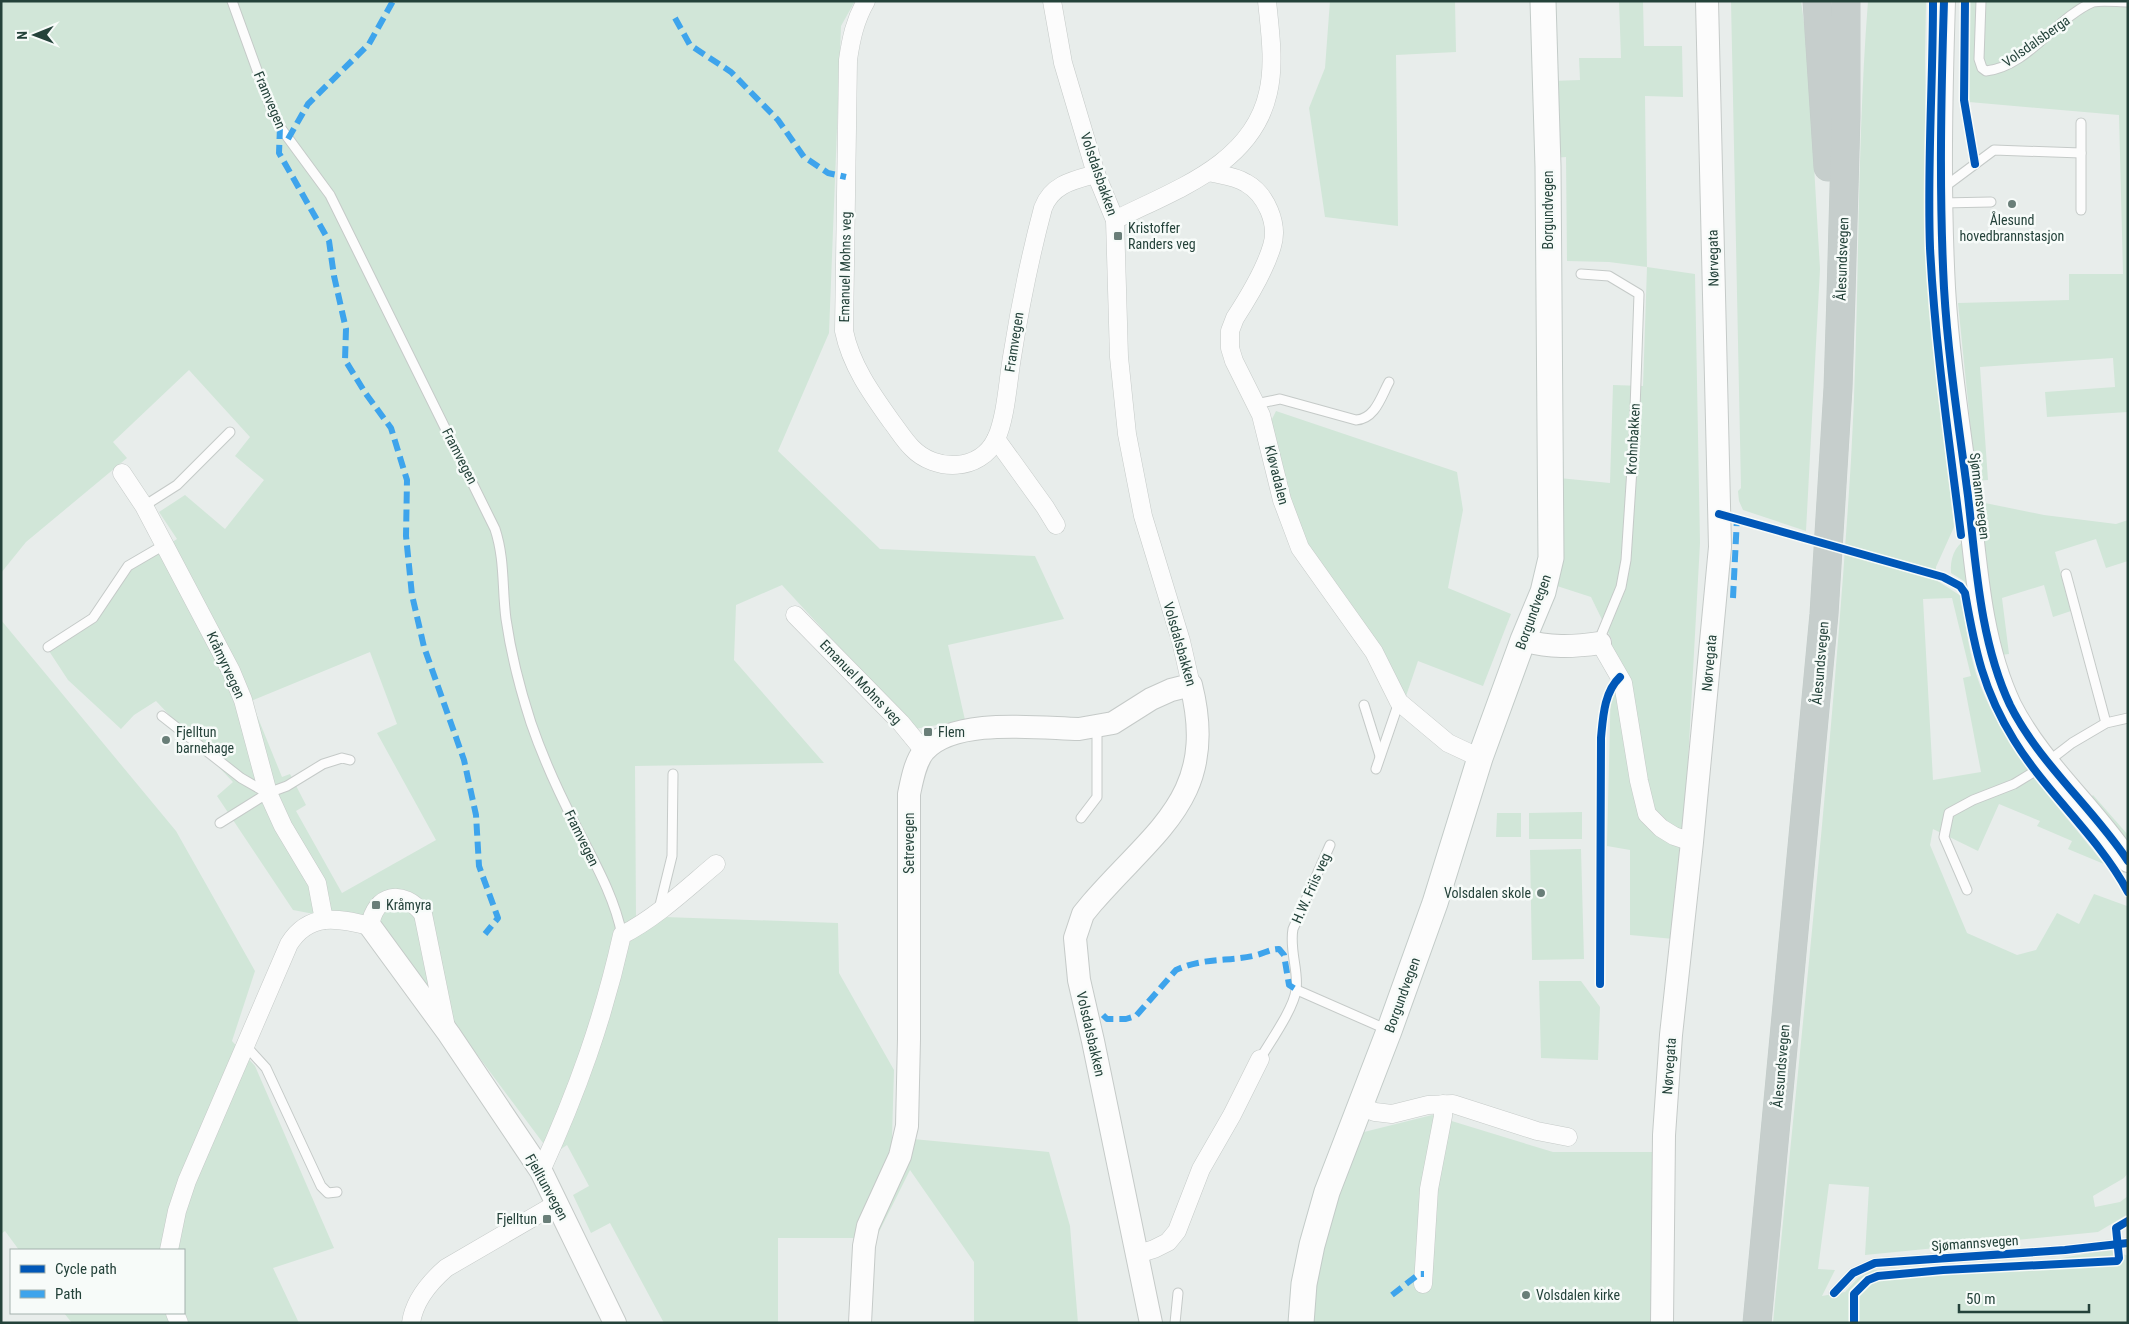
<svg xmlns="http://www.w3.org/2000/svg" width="2129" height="1324" viewBox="0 0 2129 1324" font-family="'Roboto Condensed',sans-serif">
	<rect width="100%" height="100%" fill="#e8edeb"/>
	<g fill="#d1e6d8" fill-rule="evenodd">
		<path d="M1,1H855L841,26L829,333L778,451L880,549L1035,556L1064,619L948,645L965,720L915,729L782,585L736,605L734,660L824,763L635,766L636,916L838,923L839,973L894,1070L892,1137L1049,1152L1070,1226L1078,1323H974V1262L910,1170L876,1238H778V1323H664L610,1223L591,1233L573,1195L589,1186L567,1145L552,1155L382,927L293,910L217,796L233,782L156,701L134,715L121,729L68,680L49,651L96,622L131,569L177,539L159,512L185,495L225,529L264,480L235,456L250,437L189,370L113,442L127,458L26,542L1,573ZM370,652L397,724L377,733L436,840L342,893L296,811L306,805L290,774L282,777L251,701Z"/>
		<polygon points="1330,1 1455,1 1456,52 1396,55 1398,226 1325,217 1309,108 1325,68"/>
		<polygon points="1619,1 1643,1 1644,46 1682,46 1683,97 1645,96 1647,267 1695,274 1700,543 1685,817 1674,939 1630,935 1630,850 1607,846 1612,640 1591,597 1557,586 1559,478 1610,483 1613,385 1643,386 1647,267 1609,262 1567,261 1566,157 1553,158 1552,81 1580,80 1579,58 1621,58"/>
		<polygon points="1731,1 1801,1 1807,44 1820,269 1806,531 1743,510 1739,501 1738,491 1741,488"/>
		<path d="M1868,1H1926L1925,57L1928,292L1954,527L1936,567V580L1961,596C1966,625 1969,657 1980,685C2007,753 2060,808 2104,864L2068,849L2072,841L2037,826L2040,821L1999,804L1978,851L1933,829L1930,845L1967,933L2017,955L2036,950L2057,913L2079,924L2094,894L2127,906L2128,1173L2124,1178L2093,1196L2095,1207L2120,1202L2128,1196V1214L2098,1232L1865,1255L1869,1187L1829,1184L1818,1269L1835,1270L1822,1296L1845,1292L1858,1278L1873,1270L2062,1258L2112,1249L2128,1256V1323H1773C1801,1036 1833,748 1851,460C1860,307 1856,154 1868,1ZM1952,598L1971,676L1963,678L1981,772L1933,780L1923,599Z"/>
		<polygon points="1969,1 2128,1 2128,412 2047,417 2045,392 2115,387 2113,358 1980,367 1988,480 1976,481 1958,303 2069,300 2069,274 2123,274 2119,115 1969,102"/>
		<polygon points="1276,411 1457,472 1463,510 1448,588 1511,614 1483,686 1418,661 1405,699 1305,546 1286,499 1270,423"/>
		<polygon points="1985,503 2044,515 2116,524 2128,520 2128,561 2106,568 2096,539 2055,552 2071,611 2053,617 2044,585 2002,598 2009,654 2001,655 1991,610 1980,509"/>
		<path d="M1966,539L1968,587L1964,581L1951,573C1950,559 1954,547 1966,539Z"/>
		<polygon points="1,620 176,831 255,971 232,1041 255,1066 334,1248 273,1268 299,1323 72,1323 64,1313 184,1313 184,1250 19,1250 5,1231 1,1234"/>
		<polygon points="2093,795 2128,835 2128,846 2090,798"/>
		<polygon points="1582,812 1582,839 1529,839 1529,813"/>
		<polygon points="1497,813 1521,813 1521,837 1496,837"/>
		<polygon points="1581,849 1584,959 1532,960 1530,850"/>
		<polygon points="1539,981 1581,981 1600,1007 1598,1060 1541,1058"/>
		<polygon points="1432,1115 1553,1152 1653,1152 1653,1323 1309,1323 1316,1256 1360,1133"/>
	</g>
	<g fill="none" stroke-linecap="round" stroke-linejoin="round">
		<defs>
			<g id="service">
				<path d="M232,1L270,106L280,127L330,195L495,529C505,559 502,589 506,619C511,654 520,689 531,723C543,758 558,791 575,824C593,860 614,895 622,935"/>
				<path d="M1981,1L1979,59L1982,68L1986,71C2027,67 2056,18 2093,2C2102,0 2118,2 2128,2"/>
				<polyline points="1943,188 1994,150 2081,153"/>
				<polyline points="1942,203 1991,202"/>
				<polyline points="2081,210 2081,123"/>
				<polyline points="1581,274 1609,276 1639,294 1634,438 1626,560 1621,587 1602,633 1600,643"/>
				<path d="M1256,404L1280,399L1356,420C1375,419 1381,397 1389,382"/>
				<polyline points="144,506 177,485 230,432"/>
				<polyline points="2066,574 2106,723"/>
				<polyline points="48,647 93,618 128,566 164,545"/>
				<polyline points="1364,705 1380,756"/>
				<polyline points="162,716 241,778 267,793"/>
				<polyline points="1376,769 1399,702"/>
				<polyline points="1081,818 1097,797 1097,727"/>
				<polyline points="220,823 268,793 287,786 323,764 342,758 350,760"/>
				<polyline points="1967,890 1944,837 1949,813 1973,800 2014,784 2037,770 2072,743 2106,723 2128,718"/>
				<polyline points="659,909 672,856 673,774"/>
				<polyline points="1297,990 1388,1030"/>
				<polyline points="245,1045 266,1068 321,1186 328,1193 337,1192"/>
				<path d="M1260,1059C1270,1042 1294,1008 1296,990C1299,971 1289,950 1293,929L1330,845"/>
				<polyline points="1834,1293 1853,1273 1875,1263 2065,1250 2128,1243"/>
				<polyline points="1175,1323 1178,1293"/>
			</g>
			<g id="minor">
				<path d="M866,1C855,20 851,39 848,60L844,331C851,365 871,393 891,421C898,430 904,440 912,448C935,472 980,472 996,439C1006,418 1008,380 1012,357C1020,306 1030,257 1043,208C1052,184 1074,180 1096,174"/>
				<polyline points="1052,1 1063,63 1096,174 1115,220 1119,357 1127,434 1143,516 1181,641 1191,685"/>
				<path d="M1209,172C1221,175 1235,176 1246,183C1266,194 1279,224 1272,246C1265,270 1248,298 1235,318L1230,331V348L1234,361L1261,415L1282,500L1300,548L1374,652L1399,702L1448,743L1480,758"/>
				<path d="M1115,220C1174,190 1252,165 1268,93C1275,64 1270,31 1267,1"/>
				<polyline points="996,439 1045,507 1056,525"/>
				<polyline points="122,473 144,506 231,671 243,700 268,793 283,826 317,883 324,920"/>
				<polyline points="795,615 901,723 924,751"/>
				<polyline points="1600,643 1623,683 1639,781 1647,814 1661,828 1674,836 1692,842"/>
				<polyline points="1359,1106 1375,1112 1392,1114 1428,1105 1453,1104 1537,1131 1568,1137"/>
				<path d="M541,1171C577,1092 603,1020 622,935C657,917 686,889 716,864"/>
				<path d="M169,1250L177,1211L187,1181L289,944C309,912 338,918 370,926C375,894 403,888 423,914L446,1027"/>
				<polyline points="1138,1254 1154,1249 1168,1242 1177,1231 1201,1169 1232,1115 1260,1059"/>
				<polyline points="1423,1284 1429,1189 1443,1116 1443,1104"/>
				<polyline points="175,1313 179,1323"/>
				<path d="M411,1323C414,1301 430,1282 446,1268L556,1204"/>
			</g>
			<g id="tertiary">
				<path d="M1944,1C1941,97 1939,193 1944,288C1948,357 1959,427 1968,496C1976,565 1980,641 2010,705C2039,763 2092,807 2128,861"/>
				<path d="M1523,640C1549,648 1573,647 1600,643"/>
				<polyline points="370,926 449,1034 541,1171 615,1323"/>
				<path d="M860,1323L864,1246L868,1226L900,1156L907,1126L909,1039V794C912,780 915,762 924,751C954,717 1037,728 1079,729L1113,723L1151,699L1171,690L1191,685C1219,796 1156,829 1092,903L1083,914L1075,938L1079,980L1093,1041L1151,1323"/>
				<polyline points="1662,1323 1664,1135 1671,1035 1692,842 1720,547 1707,1"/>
			</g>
			<polyline id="secondary" points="1301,1323 1304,1284 1312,1245 1327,1192 1389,1031 1435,903 1480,758 1523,640 1543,592 1551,558 1548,167 1543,1"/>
			<g id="trunk">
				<polyline points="1817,1 1828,167"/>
				<polyline points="1757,1323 1824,614 1838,388 1841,295 1846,117 1846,1"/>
			</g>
		</defs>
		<use href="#service" stroke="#c5cac8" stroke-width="11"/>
		<use href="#minor" stroke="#c5cac8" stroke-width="19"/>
		<use href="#tertiary" stroke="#c5cac8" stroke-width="24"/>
		<use href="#secondary" stroke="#c3cbc8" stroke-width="27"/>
		<use href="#trunk" stroke="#c3ccc9" stroke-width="29"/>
		<use href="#service" stroke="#fcfcfc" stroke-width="9"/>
		<use href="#minor" stroke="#fcfcfc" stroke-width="18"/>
		<use href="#tertiary" stroke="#fcfcfc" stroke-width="22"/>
		<use href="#secondary" stroke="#fcfcfc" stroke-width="25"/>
		<use href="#trunk" stroke="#c6cecc" stroke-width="28"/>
		<g stroke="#3ea4ec" stroke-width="6" stroke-dasharray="12 6" stroke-linecap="butt">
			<polyline points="675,18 690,45 731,72 778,120 804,157 828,173 846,177"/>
			<polyline points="280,127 279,153 329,241 334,276 346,329 345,360 366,394 391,428 407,480 406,536 412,595 424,647 464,760 476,815 479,866 498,918 485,934"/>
			<polyline points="288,139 308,104 369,44 393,1"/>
			<polyline points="1733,598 1737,518"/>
			<path d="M1103,1015L1107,1019H1126L1136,1016L1176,970C1204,957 1229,962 1257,955C1265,953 1270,949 1279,949L1284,955L1289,985L1297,990"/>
			<polyline points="1392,1295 1419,1274 1424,1274"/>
		</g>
		<defs>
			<g id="cycleway">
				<path d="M1933,1C1933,84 1927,166 1930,248C1935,344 1949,440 1961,535"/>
				<path d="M1944,1C1941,97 1939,193 1944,288C1948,357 1959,427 1968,496C1976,565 1980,641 2010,705C2039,763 2092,807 2128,861"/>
				<polyline points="1965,1 1964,100 1975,164"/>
				<path d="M1719,514L1943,577L1960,586L1965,593C1975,650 1983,690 2014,740C2047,794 2098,836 2128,892"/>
				<path d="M1600,984L1601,738C1603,717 1604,692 1620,677"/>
				<polyline points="1834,1293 1853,1273 1875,1263 2065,1250 2128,1243"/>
				<polyline points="1854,1323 1854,1294 1868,1280 1878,1276 1943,1270 2117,1261 2119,1258 2116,1228 2128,1221"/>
			</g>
		</defs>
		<use href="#cycleway" stroke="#f7fbf9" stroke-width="11"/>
		<use href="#cycleway" stroke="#0057b8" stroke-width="8"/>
	</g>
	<g fill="#697e78" stroke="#f7fbf9" stroke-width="2">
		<circle cx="2012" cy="204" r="5"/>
		<rect x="1113" y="231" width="10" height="10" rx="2.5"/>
		<rect x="923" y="727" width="10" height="10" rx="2.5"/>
		<circle cx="166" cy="740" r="5"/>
		<circle cx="1541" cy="893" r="5"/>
		<rect x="371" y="900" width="10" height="10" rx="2.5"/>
		<rect x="542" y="1214" width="10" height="10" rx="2.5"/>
		<circle cx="1526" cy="1295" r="5"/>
	</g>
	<g text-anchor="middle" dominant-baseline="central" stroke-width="5" stroke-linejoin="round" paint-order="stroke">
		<g font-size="14" fill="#24423a" stroke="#f7fbf9">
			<text transform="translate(2036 41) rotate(-35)">Volsdalsberga</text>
			<text transform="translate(270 100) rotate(67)">Framvegen</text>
			<text transform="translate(1099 174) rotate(71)">Volsdalsbakken</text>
			<text transform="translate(1548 210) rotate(-90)">Borgundvegen</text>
			<text transform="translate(1713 258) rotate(-91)">Nørvegata</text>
			<text transform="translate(1842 259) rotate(-88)">Ålesundsvegen</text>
			<text transform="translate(845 267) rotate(-89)">Emanuel Mohns veg</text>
			<text transform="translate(1014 342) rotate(-81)">Framvegen</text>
			<text transform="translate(1633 439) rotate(-87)">Krohnbakken</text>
			<text transform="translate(460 456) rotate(63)">Framvegen</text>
			<text transform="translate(1277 475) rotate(76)">Kløvadalen</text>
			<text transform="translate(1980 496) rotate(83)">Sjømannsvegen</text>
			<text transform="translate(1533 612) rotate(-70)">Borgundvegen</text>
			<text transform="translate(1180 644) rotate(74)">Volsdalsbakken</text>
			<text transform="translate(1709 663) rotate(-85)">Nørvegata</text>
			<text transform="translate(1820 663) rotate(-85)">Ålesundsvegen</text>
			<text transform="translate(226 665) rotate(65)">Kråmyrvegen</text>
			<text transform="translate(861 682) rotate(46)">Emanuel Mohns veg</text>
			<text transform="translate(582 838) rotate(64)">Framvegen</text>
			<text transform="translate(909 843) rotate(-90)">Setrevegen</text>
			<text transform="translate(1311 888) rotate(-66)">H.W. Friis veg</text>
			<text transform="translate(1402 995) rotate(-70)">Borgundvegen</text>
			<text transform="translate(1091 1034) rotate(77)">Volsdalsbakken</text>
			<text transform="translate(1669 1066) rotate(-86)">Nørvegata</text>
			<text transform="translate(1781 1066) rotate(-85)">Ålesundsvegen</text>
			<text transform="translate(547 1187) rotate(61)">Fjelltunvegen</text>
			<text transform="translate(1975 1243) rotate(-4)">Sjømannsvegen</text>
		</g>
		<g font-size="14" fill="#24423a" stroke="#f7fbf9" text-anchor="start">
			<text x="2012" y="220" text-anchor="middle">Ålesund<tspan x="2012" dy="16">hovedbrannstasjon</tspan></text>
			<text x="1128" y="228">Kristoffer<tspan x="1128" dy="16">Randers veg</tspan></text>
			<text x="176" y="732">Fjelltun<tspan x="176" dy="16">barnehage</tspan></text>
			<text x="938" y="732">Flem</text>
			<text x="1531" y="893" text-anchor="end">Volsdalen skole</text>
			<text x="386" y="905">Kråmyra</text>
			<text x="537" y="1219" text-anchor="end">Fjelltun</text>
			<text x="1536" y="1295">Volsdalen kirke</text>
		</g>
	</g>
	<rect width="2129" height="1324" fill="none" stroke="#24423a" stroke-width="5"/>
	<rect x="10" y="1249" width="175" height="65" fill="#f7fbf9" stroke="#a3b1ad"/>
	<rect x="20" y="1265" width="25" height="8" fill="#0057b8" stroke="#a3b1ad"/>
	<text x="55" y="1274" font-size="15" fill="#24423a">Cycle path</text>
	<rect x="20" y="1290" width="25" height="8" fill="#3ea4ec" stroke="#a3b1ad"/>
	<text x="55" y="1299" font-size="15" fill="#24423a">Path</text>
	<g transform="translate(35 35) rotate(269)" stroke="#f7fbf9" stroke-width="4" paint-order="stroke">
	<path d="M0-4L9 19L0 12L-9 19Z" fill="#24423a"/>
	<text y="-8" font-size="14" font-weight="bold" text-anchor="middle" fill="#24423a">N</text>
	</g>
	<path d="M1959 1304v8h130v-8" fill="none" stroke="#24423a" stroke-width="2.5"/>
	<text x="1966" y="1304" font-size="15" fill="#24423a" stroke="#f7fbf9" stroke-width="4" paint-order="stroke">50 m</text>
</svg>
